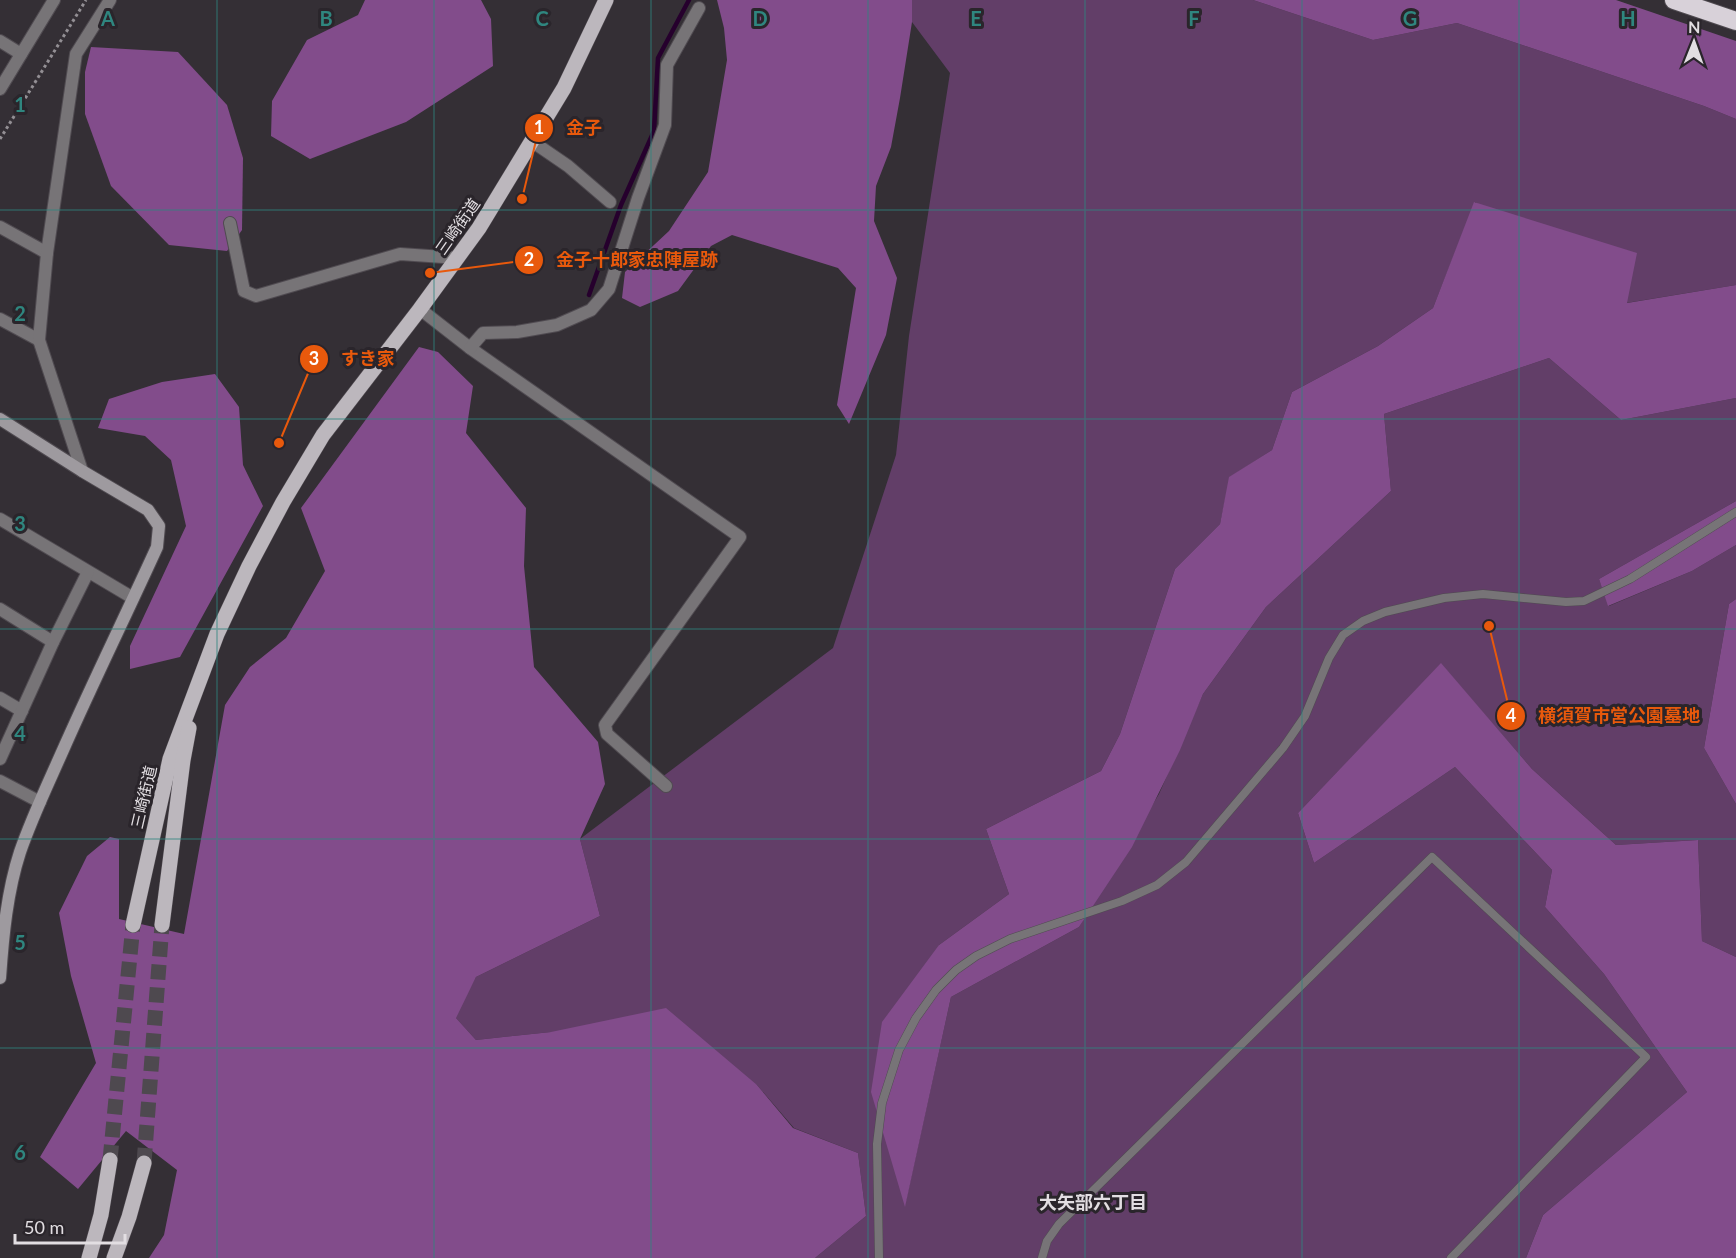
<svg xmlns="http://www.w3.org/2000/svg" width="1736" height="1258" viewBox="0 0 1736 1258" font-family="Lato,'Noto Sans JP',sans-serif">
	<rect width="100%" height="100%" fill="#342f35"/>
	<polygon fill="#623e68" points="912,0 1253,0 1373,40 1457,23 1704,106 1736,119 1736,285 1626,303 1475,202 1433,308 1378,346 1292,392 1272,450 1230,477 1220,524 1175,569 1120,734 1101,771 986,829 1009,894 939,945 905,1205 951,997 1079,927 1159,794 1203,694 1266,607 1391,491 1384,414 1549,358 1621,420 1736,398 1736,501 1599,579 1609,606 1692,571 1736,545 1736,599 1729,604 1704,748 1736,804 1736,957 1702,941 1698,840 1616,845 1532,769 1441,664 1298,813 1314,863 1455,767 1552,870 1545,907 1604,974 1687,1092 1543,1215 1526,1258 815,1258 866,1216 858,1153 794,1128 757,1085 551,1032 476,1040 455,1017 476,977 600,916 580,839 833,648 896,455 909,336 950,73 912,22"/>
	<g fill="#824c8b">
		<polygon points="365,0 481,0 491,19 493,66 406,122 310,159 271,136 272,101 307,40 358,15"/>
		<polygon points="717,0 912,0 912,22 900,98 891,147 876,186 874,221 897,278 886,335 849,424 837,405 856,288 838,268 732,235 711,246 678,291 640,307 622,298 625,272 669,231 708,172 727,60 724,28"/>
		<polygon points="1253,0 1616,0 1736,41 1736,119 1704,106 1457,23 1373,40"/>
		<polygon points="91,47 178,52 227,105 243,158 242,230 227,251 169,245 111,186 85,114 85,72"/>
		<polygon points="1474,202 1637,253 1627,303 1736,285 1736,398 1621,420 1549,358 1384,414 1391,491 1266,607 1203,694 1180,750 1132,847 1079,927 951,997 905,1207 871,1092 882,1022 939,945 1009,894 986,829 1101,771 1120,734 1175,569 1220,524 1229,477 1272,450 1292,392 1378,346 1433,308"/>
		<polygon points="419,347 438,352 473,386 466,433 526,508 524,566 534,667 598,742 605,784 580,839 600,916 476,977 456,1018 476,1040 551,1032 666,1008 757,1085 793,1128 858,1153 866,1216 815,1258 149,1258 164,1235 177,1170 126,1131 78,1189 40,1157 96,1063 71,976 59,913 87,856 110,837 119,839 119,919 184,934 225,705 250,667 286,638 325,571 301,508"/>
		<polygon points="215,374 239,407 243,465 263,506 180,657 130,669 130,646 186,526 171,460 145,436 98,428 109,399 162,382"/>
		<polygon points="1736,501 1736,545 1692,571 1608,606 1599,579"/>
		<polygon points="1736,599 1736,804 1704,748 1729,604"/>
		<polygon points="1441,663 1532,769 1616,845 1698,840 1702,941 1736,957 1736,1258 1526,1258 1543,1215 1687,1092 1604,974 1545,907 1552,870 1455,767 1314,863 1298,813"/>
	</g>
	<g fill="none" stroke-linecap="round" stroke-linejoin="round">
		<polyline stroke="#26002d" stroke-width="4.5" points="589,295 621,205 654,131 658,58 689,0"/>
		<g stroke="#4e494f" stroke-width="15" stroke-dasharray="15 8" stroke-linecap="butt">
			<polyline points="110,1160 133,925"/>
			<polyline points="144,1163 162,925"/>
		</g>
		<defs>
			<g id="lane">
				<polyline points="879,1258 877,1144 882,1103 899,1050 916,1018 936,990 956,970 976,956 1010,939 1122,901 1157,885 1186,862 1283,748 1305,716 1329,658 1343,635 1363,621 1385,612 1444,598 1483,594 1566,602 1584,601 1630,579 1736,512"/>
				<polyline points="1042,1258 1047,1241 1059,1224 1432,857 1646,1057 1451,1258"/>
			</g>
			<g id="street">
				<polyline points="0,41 21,54"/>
				<polyline points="0,89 54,0"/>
				<polyline points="533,142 568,166 610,202"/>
				<polyline points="230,223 244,291 256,296 400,254 458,258"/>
				<polyline points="0,227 47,253"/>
				<polyline points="420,309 470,348 740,537 605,725 607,734 666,786"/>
				<polyline points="0,319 39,340"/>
				<polyline points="470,348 483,333 517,332 557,325 591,310 609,289 638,198 665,125 667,65 699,8"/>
				<polyline points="82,471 39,340 47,253 76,54 110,0"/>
				<polyline points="0,519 133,598"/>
				<polyline points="0,609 53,642"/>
				<polyline points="0,698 22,711"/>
				<polyline points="0,759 53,642 88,572"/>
				<polyline points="0,781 40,802"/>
			</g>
			<path id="secondary" d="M0,419L82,471L148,510L159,526L157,547C126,615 93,682 63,750C48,784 32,817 20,852C7,892 3,935 0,978"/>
			<g id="primary">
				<polyline points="133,925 170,759 217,634 249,566 283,502 323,435 420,309 479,228 564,88 606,0"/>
				<polyline points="162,925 183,760 189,728"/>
				<polyline points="89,1258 101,1215 110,1160"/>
				<polyline points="114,1258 129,1217 144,1163"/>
			</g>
			<polyline id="highway" points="1674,0 1736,21"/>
		</defs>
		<use href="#lane" stroke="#504b51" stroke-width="9"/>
		<use href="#street" stroke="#504b51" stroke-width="14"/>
		<use href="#secondary" stroke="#504b51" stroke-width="14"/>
		<use href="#primary" stroke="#504b51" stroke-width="16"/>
		<use href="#highway" stroke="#504b51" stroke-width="20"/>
		<polyline stroke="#938f94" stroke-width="3" stroke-dasharray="3 3" stroke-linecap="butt" points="0,139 86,0"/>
		<use href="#lane" stroke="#777477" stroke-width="8"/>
		<use href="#street" stroke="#777477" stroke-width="12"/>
		<use href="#secondary" stroke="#9e9a9f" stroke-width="12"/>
		<use href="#primary" stroke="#bcb7bd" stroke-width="15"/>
		<use href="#highway" stroke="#d8d1d9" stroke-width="18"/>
	</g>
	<path fill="none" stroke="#2f867f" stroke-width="1.5" stroke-opacity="0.55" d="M217,0V1258M434,0V1258M651,0V1258M868,0V1258M1085,0V1258M1302,0V1258M1519,0V1258M0,210H1736M0,419H1736M0,629H1736M0,839H1736M0,1048H1736"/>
	<g text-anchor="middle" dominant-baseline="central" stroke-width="6" stroke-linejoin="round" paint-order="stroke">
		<g font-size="16" fill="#e2dee2" stroke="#2a252b">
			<text transform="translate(457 226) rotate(-55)">三崎街道</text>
			<text transform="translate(143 797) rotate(-77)">三崎街道</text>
		</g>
		<g font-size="18" font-weight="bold" fill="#e2dee2" stroke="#2a252b">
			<text x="1093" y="1202">大矢部六丁目</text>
		</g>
	</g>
	<g font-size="20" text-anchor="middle" font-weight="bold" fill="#2f867f" stroke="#2a252b" stroke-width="6" stroke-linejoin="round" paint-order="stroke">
		<text x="108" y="26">A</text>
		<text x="326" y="26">B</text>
		<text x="542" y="26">C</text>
		<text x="760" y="26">D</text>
		<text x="976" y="26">E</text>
		<text x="1194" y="26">F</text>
		<text x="1410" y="26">G</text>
		<text x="1628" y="26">H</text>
		<text x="20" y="112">1</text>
		<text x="20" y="321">2</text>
		<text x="20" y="531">3</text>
		<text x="20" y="741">4</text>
		<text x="20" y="950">5</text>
		<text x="20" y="1160">6</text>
	</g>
	<path fill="none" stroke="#e8590c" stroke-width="2" d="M522 199L539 128M430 273L529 260M279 443L314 359M1489 626L1511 716"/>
	<g fill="#e8590c" stroke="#2a252b" stroke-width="2">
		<circle cx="522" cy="199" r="6"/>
		<circle cx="430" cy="273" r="6"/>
		<circle cx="279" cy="443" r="6"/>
		<circle cx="1489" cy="626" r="6"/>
		<circle cx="539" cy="128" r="15"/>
		<circle cx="529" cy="260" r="15"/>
		<circle cx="314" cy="359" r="15"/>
		<circle cx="1511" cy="716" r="15"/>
	</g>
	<g font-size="18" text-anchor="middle" font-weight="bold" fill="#fff">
		<text x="539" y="134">1</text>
		<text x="529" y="266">2</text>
		<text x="314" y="365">3</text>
		<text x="1511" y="722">4</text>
	</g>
	<g font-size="18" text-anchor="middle" font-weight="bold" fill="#e8590c" stroke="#2a252b" stroke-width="6" stroke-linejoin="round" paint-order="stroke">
		<text x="584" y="134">金子</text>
		<text x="637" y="266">金子十郎家忠陣屋跡</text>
		<text x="368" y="365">すき家</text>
		<text x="1619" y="722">横須賀市営公園墓地</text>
	</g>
	<g transform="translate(1694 42) rotate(1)" stroke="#2a252b" stroke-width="4.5" paint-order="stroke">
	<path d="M0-4.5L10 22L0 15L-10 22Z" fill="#e2dee2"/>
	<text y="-9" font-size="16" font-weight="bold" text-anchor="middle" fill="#e2dee2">N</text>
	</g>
	<path d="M15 1234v9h110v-9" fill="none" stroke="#e2dee2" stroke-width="3"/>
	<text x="24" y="1234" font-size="18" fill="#e2dee2" stroke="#2a252b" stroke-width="4.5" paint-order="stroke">50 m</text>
</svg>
